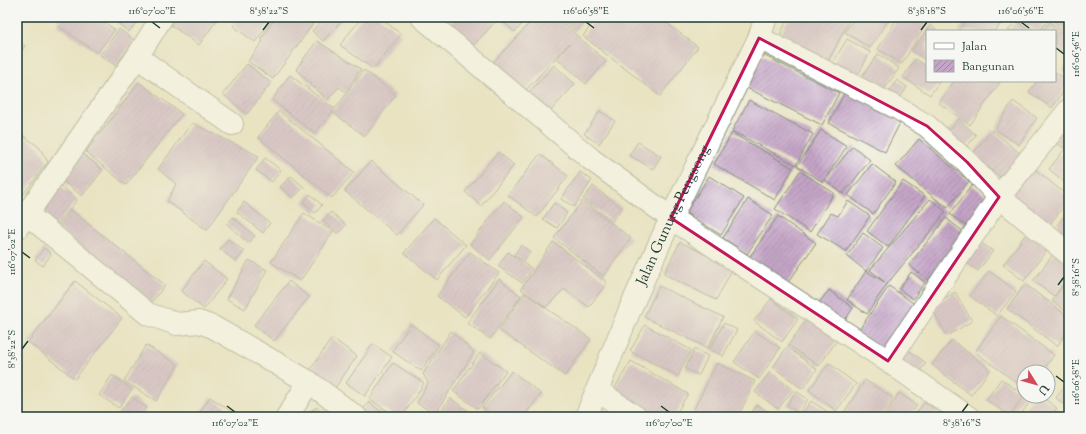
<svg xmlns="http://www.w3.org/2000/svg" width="1086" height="434" viewBox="0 0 1086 434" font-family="'Sorts Mill Goudy',serif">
	<defs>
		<pattern id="building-hatch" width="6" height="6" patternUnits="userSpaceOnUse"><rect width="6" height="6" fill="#c4a4c7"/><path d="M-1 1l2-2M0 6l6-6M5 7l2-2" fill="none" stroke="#9f87a2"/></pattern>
	</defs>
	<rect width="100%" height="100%" fill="#f6f6f2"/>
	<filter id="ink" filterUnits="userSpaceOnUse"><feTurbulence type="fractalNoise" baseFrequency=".025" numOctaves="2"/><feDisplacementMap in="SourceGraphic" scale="8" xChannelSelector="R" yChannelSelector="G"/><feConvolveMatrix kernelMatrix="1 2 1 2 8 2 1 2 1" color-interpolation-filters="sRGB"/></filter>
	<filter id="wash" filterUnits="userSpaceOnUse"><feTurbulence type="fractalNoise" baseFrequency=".012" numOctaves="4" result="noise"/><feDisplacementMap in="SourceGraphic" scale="16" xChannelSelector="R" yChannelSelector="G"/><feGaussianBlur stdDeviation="0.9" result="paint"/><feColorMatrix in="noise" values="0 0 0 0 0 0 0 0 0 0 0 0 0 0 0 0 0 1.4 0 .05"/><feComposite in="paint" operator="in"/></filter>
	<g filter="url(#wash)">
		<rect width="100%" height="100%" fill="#e9e3c2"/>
		<g id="blocks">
			<g fill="url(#building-hatch)">
				<polygon points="63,17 98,17 115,30 97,53 57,25"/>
				<polygon points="110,17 141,17 129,32"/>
				<polygon points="166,17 219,17 199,45 164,20"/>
				<polygon points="240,17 274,17 255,42 233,26"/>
				<polygon points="276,17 318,17 273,79 248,61 263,41 261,39"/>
				<polygon points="325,17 339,17 342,20 323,41 312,31"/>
				<polygon points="362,17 379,17 401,34 373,69 340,45"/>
				<polygon points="456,17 491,17 496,21 472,47 448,26"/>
				<polygon points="497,17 528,17 515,32"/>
				<polygon points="535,17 556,17 606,61 586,84 557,58 569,44 523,93 492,64"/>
				<polygon points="560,17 588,17 575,31"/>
				<polygon points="597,17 659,17 698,47 660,96 583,36"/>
				<polygon points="790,17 846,17 850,19 824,69 776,45 786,22 787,23"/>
				<polygon points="855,17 890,17 870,48 845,32"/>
				<polygon points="898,17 926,17 929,19 902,64 878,49"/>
				<polygon points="969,17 1006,17 995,31 958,31"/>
				<polygon points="1016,17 1043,17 1048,20 1040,31 1036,31"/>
				<polygon points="1054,17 1069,17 1069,33 1052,20"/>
				<polygon points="1016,20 1030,31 1008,31"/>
				<polygon points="1050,22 1069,37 1069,58 1055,47 1055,31 1043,31"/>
				<polygon points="930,25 938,31 927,31 927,61 912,51"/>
				<polygon points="119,29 134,40 116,66 100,55"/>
				<polygon points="847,39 870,52 856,79 831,66"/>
				<polygon points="17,40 25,46 17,56"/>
				<polygon points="317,41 361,69 346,92 339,87 327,100 296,69"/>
				<polygon points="878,54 899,68 880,95 859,80"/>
				<polygon points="763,55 839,93 822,125 747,88"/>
				<polygon points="916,59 927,67 927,81 940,81 930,95 903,77"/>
				<polygon points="1069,61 1069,75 1062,70"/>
				<polygon points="247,64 271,83 247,114 223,94"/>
				<polygon points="554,65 575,84 547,115 526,96"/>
				<polygon points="364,70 396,95 365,136 332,112 315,133 272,100 290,75 335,109"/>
				<polygon points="1055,72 1069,81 1069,84 1052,108 1029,92 1037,81 1055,81"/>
				<polygon points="897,80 907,87 896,105 885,98"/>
				<polygon points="954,81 1001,81 970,125 939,103"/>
				<polygon points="139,82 182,114 126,185 86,152"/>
				<polygon points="845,92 901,121 885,152 829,123"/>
				<polygon points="749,100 813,134 796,165 732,131"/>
				<polygon points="1013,101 1037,118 1019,145 995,129"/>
				<polygon points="279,111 354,172 332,198 258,137"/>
				<polygon points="600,111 615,121 599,144 584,134"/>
				<polygon points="959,119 976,135 964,150 946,134"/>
				<polygon points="1069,122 1069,141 1063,148 1054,140"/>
				<polygon points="192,123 259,156 207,230 167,201 176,184 158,169"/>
				<polygon points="821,130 847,146 823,182 797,166"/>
				<polygon points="992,130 1023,156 1004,180 972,155"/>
				<polygon points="17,131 39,147 48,162 22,196 17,192"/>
				<polygon points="732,133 793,168 775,200 714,164"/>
				<polygon points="919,139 969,181 947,208 896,166"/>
				<polygon points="638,142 661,156 653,169 629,155"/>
				<polygon points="1069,144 1069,186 1049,169"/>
				<polygon points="853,146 870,160 843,194 825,180"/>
				<polygon points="498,152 514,165 481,206 465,192"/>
				<polygon points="83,154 103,170 82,196 62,180"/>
				<polygon points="540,154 568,176 537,217 508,195"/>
				<polygon points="265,158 281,170 272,182 256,170"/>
				<polygon points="371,161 423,205 397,235 345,191"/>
				<polygon points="872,164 896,182 873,214 848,195"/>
				<polygon points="1030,165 1069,197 1069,200 1045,230 1004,197"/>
				<polygon points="800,171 834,193 810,232 775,209"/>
				<polygon points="580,172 592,180 574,207 561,199"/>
				<polygon points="291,176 304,187 293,198 280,187"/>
				<polygon points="709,176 744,198 721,235 686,213"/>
				<polygon points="903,181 925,196 888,247 867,231"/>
				<polygon points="60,185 77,200 54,228 36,213"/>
				<polygon points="972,185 989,198 967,227 950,214"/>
				<polygon points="593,186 622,208 612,221 583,199"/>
				<polygon points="310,194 322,205 315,213 303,202"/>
				<polygon points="748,199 773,215 747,254 723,238"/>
				<polygon points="930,199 946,212 887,284 867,314 847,300 866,271 886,283 870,270"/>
				<polygon points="504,201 524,217 490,260 470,244"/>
				<polygon points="582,201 631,238 603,276 554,238"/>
				<polygon points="848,201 870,216 846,251 817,234 831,213 838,216"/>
				<polygon points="244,202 270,223 263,233 237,212"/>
				<polygon points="554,203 567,213 557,228 543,219"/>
				<polygon points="71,210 165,285 151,303 57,228"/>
				<polygon points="1069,210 1069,249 1050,234"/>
				<polygon points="331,212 346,225 338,234 323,221"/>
				<polygon points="304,213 333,232 300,281 271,262"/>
				<polygon points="778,216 816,243 787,284 749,258"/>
				<polygon points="233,217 255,236 248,243 227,224"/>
				<polygon points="434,218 466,245 437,280 404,253"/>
				<polygon points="946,218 965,233 928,280 909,265"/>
				<polygon points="1028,231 1049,247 1024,281 1003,265"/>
				<polygon points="863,233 883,248 866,271 847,256"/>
				<polygon points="974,238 993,251 978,271 960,258"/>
				<polygon points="228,239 244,251 236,262 220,249"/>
				<polygon points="553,242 607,282 589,307 564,289 546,307 521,289"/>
				<polygon points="680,242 733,268 716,300 664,274"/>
				<polygon points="521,245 530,252 524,261 514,255"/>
				<polygon points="44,248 51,254 43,266 35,260"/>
				<polygon points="470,252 499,273 465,317 437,296"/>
				<polygon points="508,252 532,269 522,283 498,266"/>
				<polygon points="1055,252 1069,263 1069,276 1054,296 1033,281"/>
				<polygon points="249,260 267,270 245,309 227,299"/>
				<polygon points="204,261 227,279 204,309 181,291"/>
				<polygon points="989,271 1016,291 997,316 970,296"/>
				<polygon points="911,272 925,282 913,299 899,289"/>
				<polygon points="1069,278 1069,313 1052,301"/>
				<polygon points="499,279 521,296 490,339 467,323"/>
				<polygon points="75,281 122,318 75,379 28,342"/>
				<polygon points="289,281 309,297 274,341 254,325"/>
				<polygon points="1025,284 1069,317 1069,330 1057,346 1007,309"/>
				<polygon points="659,286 723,317 708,348 644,317"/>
				<polygon points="889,286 917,306 886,352 857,333"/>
				<polygon points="829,290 853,308 840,327 815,308"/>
				<polygon points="955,292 972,321 947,336 931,307"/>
				<polygon points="524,293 591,339 565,376 499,330"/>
				<polygon points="771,299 798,319 782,342 754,321"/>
				<polygon points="1001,316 1054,355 1042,372 1024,372 1024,388 975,352"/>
				<polygon points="808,318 838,339 819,366 788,345"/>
				<polygon points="724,323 737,330 723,356 710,349"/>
				<polygon points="411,324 439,345 421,371 392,351"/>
				<polygon points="645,325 691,350 678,376 630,351"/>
				<polygon points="451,331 474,352 435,414 417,403 428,383 423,374"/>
				<polygon points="755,331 780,348 759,379 734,362"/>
				<polygon points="332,338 357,356 335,388 310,370"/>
				<polygon points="952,340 990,370 971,395 932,365"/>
				<polygon points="373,344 392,357 365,396 346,383"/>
				<polygon points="146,345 178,365 156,401 124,381"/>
				<polygon points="787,347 817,369 803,389 773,367"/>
				<polygon points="694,349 708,356 699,375 685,369"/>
				<polygon points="907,349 926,363 916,376 897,361"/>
				<polygon points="480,353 506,371 478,409 453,391"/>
				<polygon points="631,361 688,394 674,417 651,417 611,394"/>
				<polygon points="393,363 424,383 402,417 397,417 369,399"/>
				<polygon points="717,363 755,381 738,417 690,417"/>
				<polygon points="829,363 856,384 836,411 809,390"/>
				<polygon points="512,371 541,394 523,417 494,417 482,407"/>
				<polygon points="770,372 793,390 778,409 755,392"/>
				<polygon points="112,375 132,389 119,408 99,395"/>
				<polygon points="1001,379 1024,395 1010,416 986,400"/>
				<polygon points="865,380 893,398 881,417 848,417 843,414"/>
				<polygon points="1069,381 1069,409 1056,398"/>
				<polygon points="796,391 808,399 799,413 787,405"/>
				<polygon points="899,393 917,405 909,417 888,417 885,415"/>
				<polygon points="1034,396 1040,396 1057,408 1051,417 1019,417"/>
				<polygon points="132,397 147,408 139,417 121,417 118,414"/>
				<polygon points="210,397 240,417 197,417"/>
				<polygon points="450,398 477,417 437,417"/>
				<polygon points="811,401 836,417 800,417"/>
				<polygon points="369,402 388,417 361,417 358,415"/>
				<polygon points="925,402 937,411 932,417 913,417"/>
				<polygon points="757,405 777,417 749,417"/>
				<polygon points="317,407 324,417 301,417"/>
				<polygon points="941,412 948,417 937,417"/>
			</g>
		</g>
	</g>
	<g filter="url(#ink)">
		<use href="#blocks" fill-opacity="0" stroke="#84907b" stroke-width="1"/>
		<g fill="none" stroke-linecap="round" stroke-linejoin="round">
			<defs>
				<g id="minor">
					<polyline points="422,17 592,160 671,218 888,361 968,417"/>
					<polyline points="759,38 899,109 927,126 967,162 999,197 1069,254"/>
					<polyline points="137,57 232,124"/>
					<polyline points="27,214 148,314 177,324 199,322 213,327 309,382 356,417"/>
					<polyline points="17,228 137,57 162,17"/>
					<polyline points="888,361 999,197 1069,110"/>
					<polyline points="597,390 636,417"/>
					<polyline points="287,417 309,382"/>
					<path id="s1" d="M586,417L631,307L671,218L759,38L766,17"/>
				</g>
			</defs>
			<use href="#minor" stroke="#84907b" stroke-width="24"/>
			<use href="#minor" stroke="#fff" stroke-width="22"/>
		</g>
	</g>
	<path d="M0 0H1086V434H0ZM759,38L927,126L967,162L999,197L888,361L671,218Z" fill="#e9e3c2" fill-opacity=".55" fill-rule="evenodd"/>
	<path fill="none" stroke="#c2185b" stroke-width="3" stroke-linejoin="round" d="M759,38L927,126L967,162L999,197L888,361L671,218Z"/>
	<path fill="none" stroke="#1f3d34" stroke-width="1.5" d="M152,22L160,28M586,22L594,28M1021,22L1029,28M263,30L269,22M921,30L927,22M1056,48L1064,54M22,252L30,258M1058,285L1064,277M22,349L28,341M1056,376L1064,382M227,406L235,412M661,406L669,412M962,412L968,404"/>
	<g text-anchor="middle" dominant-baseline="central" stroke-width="4" stroke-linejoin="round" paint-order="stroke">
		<g font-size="15" fill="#1f3d34" stroke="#f6f6f2">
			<text stroke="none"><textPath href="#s1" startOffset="220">Jalan Gunung Pengsong</textPath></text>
		</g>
	</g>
	<rect width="1086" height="434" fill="none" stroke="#f6f6f2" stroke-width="44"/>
	<rect x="926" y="30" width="130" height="52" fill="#f6f6f2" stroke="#a0aca6"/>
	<rect x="934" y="43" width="20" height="6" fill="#ffffff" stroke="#a0aca6"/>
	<text x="962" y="50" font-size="12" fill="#1f3d34">Jalan</text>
	<rect x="934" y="60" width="20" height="12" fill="url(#building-hatch)" stroke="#a0aca6"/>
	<text x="962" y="70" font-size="12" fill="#1f3d34">Bangunan</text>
	<g transform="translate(1036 384) rotate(127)"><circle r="19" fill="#f6f6f2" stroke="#a0aca6"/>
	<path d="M0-3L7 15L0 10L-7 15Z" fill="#d1495b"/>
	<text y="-6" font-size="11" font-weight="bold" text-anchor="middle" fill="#1f3d34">U</text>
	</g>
	<rect x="22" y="22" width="1042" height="390" fill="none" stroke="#1f3d34" stroke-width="1.5"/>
	<g font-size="10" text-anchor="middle" fill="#1f3d34">
		<text x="152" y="14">116°07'00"E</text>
		<text x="269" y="14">8°38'22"S</text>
		<text x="586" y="14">116°06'58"E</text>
		<text x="927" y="14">8°38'18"S</text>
		<text x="1021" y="14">116°06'56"E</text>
		<text transform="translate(1075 54) rotate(-90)" y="4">116°06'56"E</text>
		<text transform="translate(11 252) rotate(-90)" y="4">116°07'02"E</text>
		<text transform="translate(1075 277) rotate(-90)" y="4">8°38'16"S</text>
		<text transform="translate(11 349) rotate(-90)" y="4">8°38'22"S</text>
		<text transform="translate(1075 382) rotate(-90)" y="4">116°06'58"E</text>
		<text x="235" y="426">116°07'02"E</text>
		<text x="669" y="426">116°07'00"E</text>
		<text x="962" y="426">8°38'16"S</text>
	</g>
</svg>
